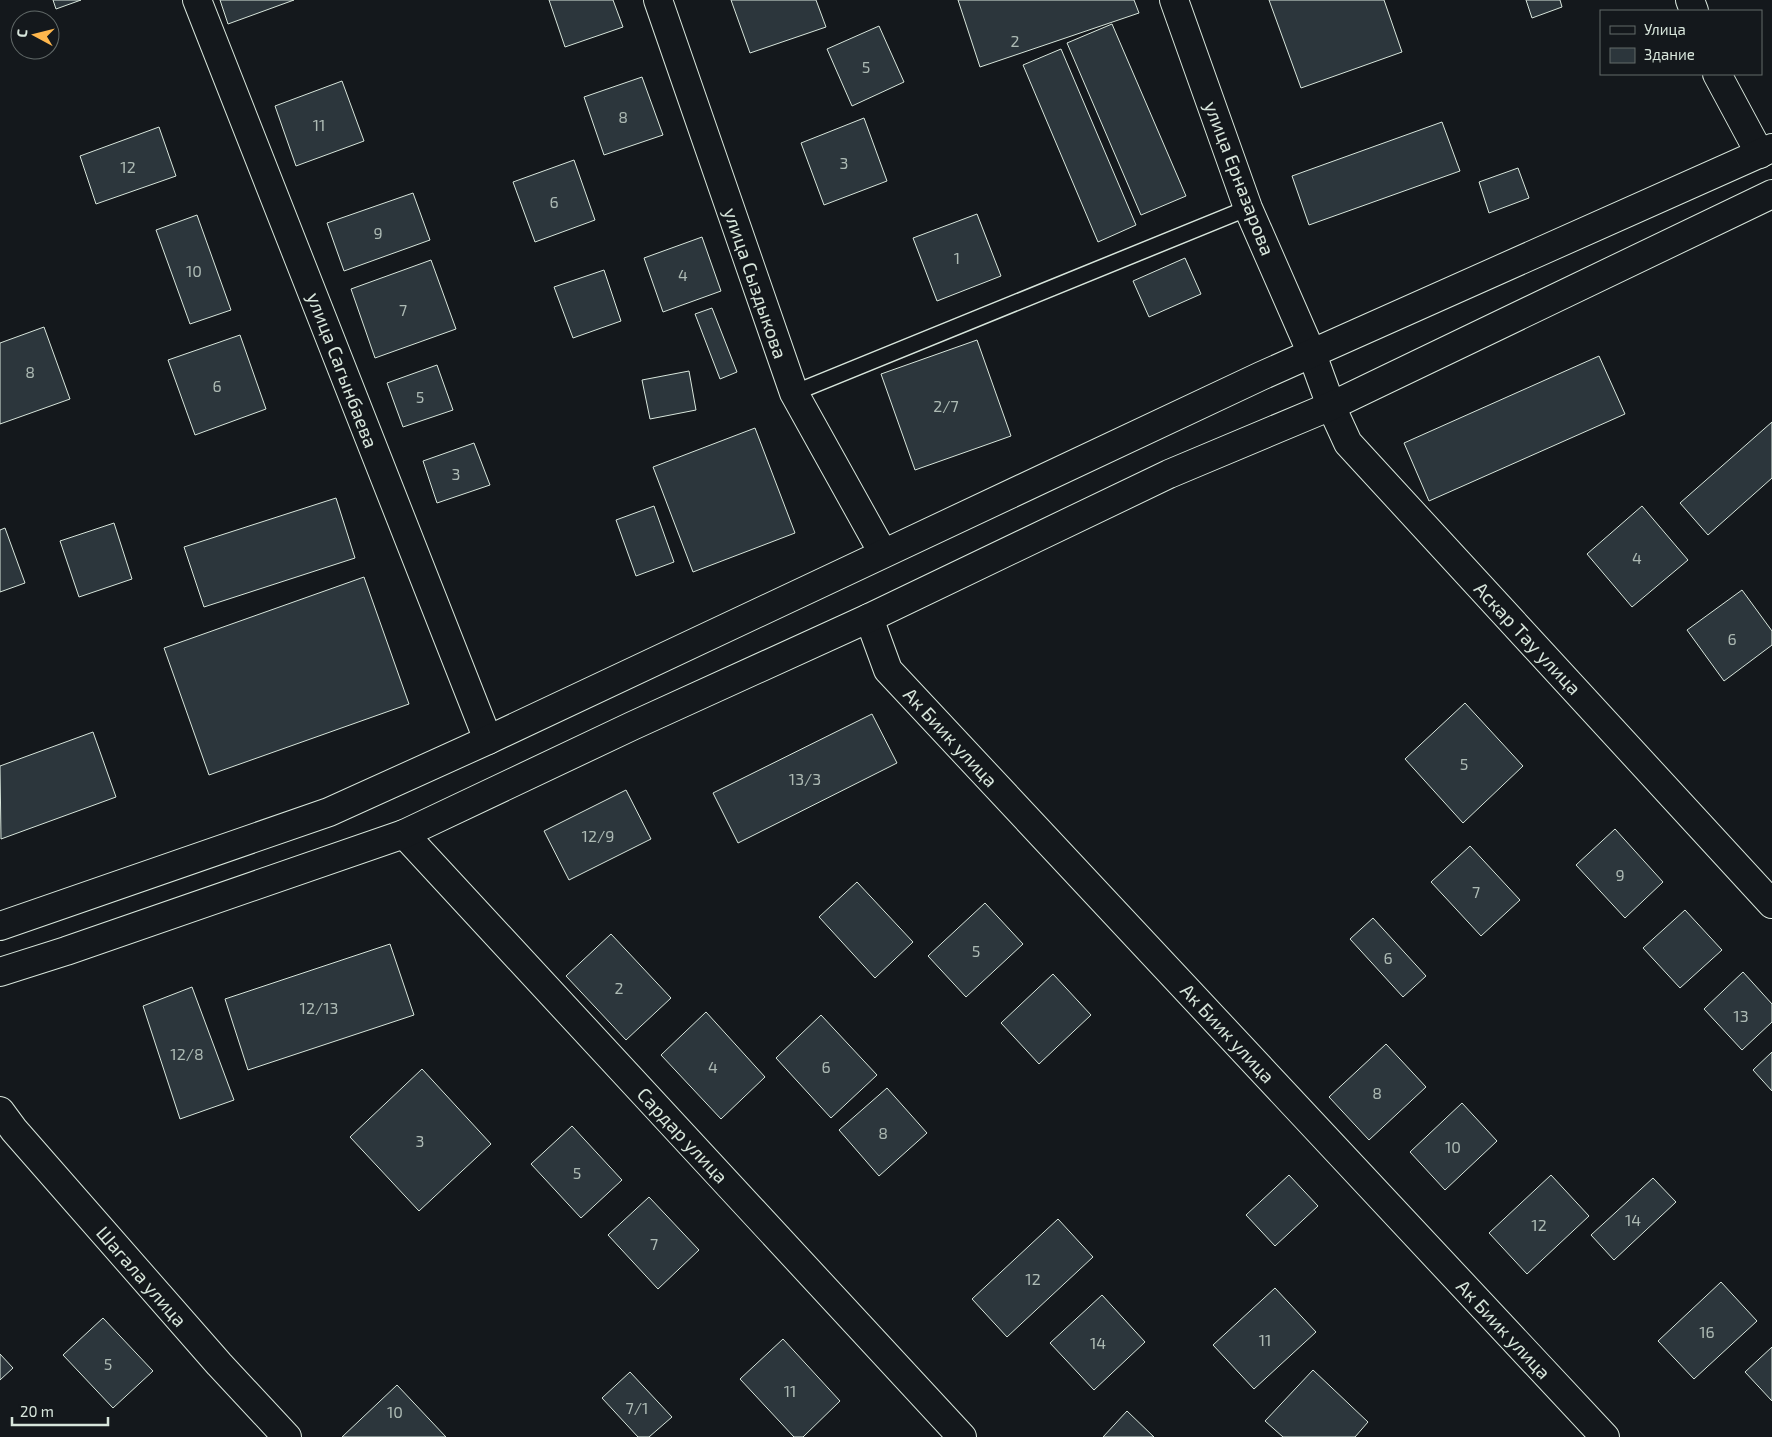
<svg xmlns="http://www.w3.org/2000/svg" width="1772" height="1437" viewBox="0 0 1772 1437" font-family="'Exo 2',sans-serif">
	<rect width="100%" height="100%" fill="#14181c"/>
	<g fill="#2c363c" stroke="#d8e6dc">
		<polygon points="53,0 81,0 56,9"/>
		<polygon points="220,0 294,0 228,24"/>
		<polygon points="549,0 613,0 623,27 565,47"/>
		<polygon points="731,0 816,0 826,27 750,53"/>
		<polygon points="958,0 1134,0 1139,13 980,67"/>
		<polygon points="1269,0 1384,0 1402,52 1301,88"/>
		<polygon points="1526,0 1560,0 1562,7 1532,18"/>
		<polygon points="1112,24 1186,196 1141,215 1067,43"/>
		<polygon points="879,26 904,82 852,106 827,49"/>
		<polygon points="1061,49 1136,225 1098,242 1023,65"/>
		<polygon points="642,77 663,135 604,155 584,97"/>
		<polygon points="342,81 364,141 296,166 275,106"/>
		<polygon points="864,118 887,181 824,205 801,143"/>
		<polygon points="1442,122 1460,171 1309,225 1292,176"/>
		<polygon points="159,127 176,176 96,204 80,156"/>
		<polygon points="574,160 595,220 535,242 513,182"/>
		<polygon points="1518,168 1529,198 1489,213 1479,182"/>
		<polygon points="413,193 430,240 344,271 327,223"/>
		<polygon points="977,214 1001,276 937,301 913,238"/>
		<polygon points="197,215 231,310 190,324 156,230"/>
		<polygon points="702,237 721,291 663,312 644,258"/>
		<polygon points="1185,258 1201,294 1149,317 1133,281"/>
		<polygon points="431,260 456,329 375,358 351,289"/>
		<polygon points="604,270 621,321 573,338 554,287"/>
		<polygon points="712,308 737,372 720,379 695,314"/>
		<polygon points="44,327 70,399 0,424 0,343"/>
		<polygon points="240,335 266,409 195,435 168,360"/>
		<polygon points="977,340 1011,436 915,470 881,374"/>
		<polygon points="1599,356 1625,414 1429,501 1404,443"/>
		<polygon points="437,365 453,410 403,427 387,383"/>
		<polygon points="689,371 696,410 650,419 642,380"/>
		<polygon points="1772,422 1772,478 1708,535 1680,503"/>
		<polygon points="755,428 795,533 693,572 653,467"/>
		<polygon points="474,443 490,485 437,503 423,461"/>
		<polygon points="336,498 355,558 204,607 184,547"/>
		<polygon points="654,506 674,562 636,576 616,520"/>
		<polygon points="1642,506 1688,560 1632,607 1587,554"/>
		<polygon points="114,523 132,579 79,597 60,541"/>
		<polygon points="5,528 25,583 0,592 0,530"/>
		<polygon points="364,577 409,704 209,775 164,648"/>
		<polygon points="1742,590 1772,631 1772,645 1724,681 1687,630"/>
		<polygon points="1465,703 1523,766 1463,823 1405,759"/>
		<polygon points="872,714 897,763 738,843 713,793"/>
		<polygon points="93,732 116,797 1,839 0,766"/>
		<polygon points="626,790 651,839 569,880 544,831"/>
		<polygon points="1615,829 1663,882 1625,918 1576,865"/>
		<polygon points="1470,846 1520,900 1481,936 1431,882"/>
		<polygon points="857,882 913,942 875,978 819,917"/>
		<polygon points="985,903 1023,944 966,997 928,956"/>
		<polygon points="1685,910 1722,950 1680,988 1643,948"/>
		<polygon points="1373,918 1426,976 1403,997 1350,939"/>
		<polygon points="611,934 671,998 626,1040 566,976"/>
		<polygon points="390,944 414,1015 248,1070 225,999"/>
		<polygon points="1743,972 1772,1004 1772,1022 1742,1050 1704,1009"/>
		<polygon points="1053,974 1091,1015 1039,1064 1001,1023"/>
		<polygon points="192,987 234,1100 180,1119 143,1006"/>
		<polygon points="706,1012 765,1077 721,1119 661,1055"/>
		<polygon points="821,1015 877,1075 831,1118 776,1058"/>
		<polygon points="1386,1044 1426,1087 1369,1140 1329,1097"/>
		<polygon points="1772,1052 1772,1091 1753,1070"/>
		<polygon points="422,1069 491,1144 419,1211 350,1137"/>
		<polygon points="887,1088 927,1133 879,1176 839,1130"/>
		<polygon points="1462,1103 1497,1141 1445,1190 1410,1152"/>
		<polygon points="572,1126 622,1180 581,1218 531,1164"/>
		<polygon points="1289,1175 1318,1206 1275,1246 1246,1215"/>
		<polygon points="1551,1175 1589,1216 1527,1274 1489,1233"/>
		<polygon points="1653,1178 1676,1202 1614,1260 1591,1235"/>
		<polygon points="649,1197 699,1250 658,1289 608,1235"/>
		<polygon points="1058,1219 1093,1257 1007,1337 972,1299"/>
		<polygon points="1721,1282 1757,1321 1694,1379 1658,1341"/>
		<polygon points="1275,1288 1316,1332 1254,1389 1213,1345"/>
		<polygon points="1102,1295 1145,1342 1094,1390 1050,1343"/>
		<polygon points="103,1318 153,1371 113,1408 63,1355"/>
		<polygon points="783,1339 840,1401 803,1437 794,1437 740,1379"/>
		<polygon points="1772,1347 1772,1401 1745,1372"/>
		<polygon points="0,1354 13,1368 0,1380"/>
		<polygon points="1313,1370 1368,1422 1355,1437 1283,1437 1265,1421"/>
		<polygon points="630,1372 672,1417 649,1437 638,1437 602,1398"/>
		<polygon points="397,1385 446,1437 342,1437"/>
		<polygon points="1127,1411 1154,1437 1103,1437"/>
	</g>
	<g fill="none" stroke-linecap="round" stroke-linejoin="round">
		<defs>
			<polyline id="service" points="794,393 1248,208"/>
			<g id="minor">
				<polyline points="197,0 488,740"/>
				<polyline points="658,0 794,393 883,553"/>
				<polyline points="1174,0 1248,208 1312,354 1331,406 1348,443 1772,904"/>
				<polyline points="1690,0 1694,11"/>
				<polyline points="1717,74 1760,154"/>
				<polyline points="869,618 888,670 1605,1437"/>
				<polyline points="404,834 962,1437"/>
				<polyline points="0,1111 14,1130 219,1364 287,1437"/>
			</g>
			<g id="trunk">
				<polyline points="0,926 329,812 488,740 1261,376 1772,148"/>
				<polyline points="0,972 66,951 404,834 632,726 869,618 1169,474 1331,406 1772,194"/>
			</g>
		</defs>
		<use href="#service" stroke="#d8e6dc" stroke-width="18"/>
		<use href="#minor" stroke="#d8e6dc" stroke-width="30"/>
		<use href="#trunk" stroke="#d8e6dc" stroke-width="30"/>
		<use href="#service" stroke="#14181c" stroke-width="15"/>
		<use href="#minor" stroke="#14181c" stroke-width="28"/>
		<use href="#trunk" stroke="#14181c" stroke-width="28"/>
	</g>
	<g text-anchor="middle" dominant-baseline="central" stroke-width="4" stroke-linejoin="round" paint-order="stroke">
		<g font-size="16" fill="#adbab4">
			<text x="1015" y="40">2</text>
			<text x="866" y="66">5</text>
			<text x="623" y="116">8</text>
			<text x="319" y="124">11</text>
			<text x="844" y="162">3</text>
			<text x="128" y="166">12</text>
			<text x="554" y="201">6</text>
			<text x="378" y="232">9</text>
			<text x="957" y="257">1</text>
			<text x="194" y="270">10</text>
			<text x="683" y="274">4</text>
			<text x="403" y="309">7</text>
			<text x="30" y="371">8</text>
			<text x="217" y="385">6</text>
			<text x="420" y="396">5</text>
			<text x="946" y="405">2/7</text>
			<text x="456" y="473">3</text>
			<text x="1637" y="557">4</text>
			<text x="1732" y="638">6</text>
			<text x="1464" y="763">5</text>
			<text x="805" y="778">13/3</text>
			<text x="598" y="835">12/9</text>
			<text x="1620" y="874">9</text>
			<text x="1476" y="891">7</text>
			<text x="976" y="950">5</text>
			<text x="1388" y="957">6</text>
			<text x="619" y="987">2</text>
			<text x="319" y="1007">12/13</text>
			<text x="1741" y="1015">13</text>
			<text x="187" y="1053">12/8</text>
			<text x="713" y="1066">4</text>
			<text x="826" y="1066">6</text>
			<text x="1377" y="1092">8</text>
			<text x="883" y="1132">8</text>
			<text x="420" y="1140">3</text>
			<text x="1453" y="1146">10</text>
			<text x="577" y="1172">5</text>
			<text x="1633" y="1219">14</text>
			<text x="1539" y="1224">12</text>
			<text x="654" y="1243">7</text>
			<text x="1033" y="1278">12</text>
			<text x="1707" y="1331">16</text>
			<text x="1265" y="1339">11</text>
			<text x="1098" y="1342">14</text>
			<text x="108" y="1363">5</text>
			<text x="790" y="1390">11</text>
			<text x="637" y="1407">7/1</text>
			<text x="395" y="1411">10</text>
		</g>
		<g font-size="19" fill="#d8e6dc" stroke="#14181c">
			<text transform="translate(1240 178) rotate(69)">улица Ерназарова</text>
			<text transform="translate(756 283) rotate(71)">улица Сыздыкова</text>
			<text transform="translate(343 370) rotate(69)">улица Сагынбаева</text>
			<text transform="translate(1528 638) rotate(47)">Аскар Тау улица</text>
			<text transform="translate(951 737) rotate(47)">Ак Биик улица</text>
			<text transform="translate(1228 1033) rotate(47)">Ак Биик улица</text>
			<text transform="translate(683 1135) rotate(47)">Сардар улица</text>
			<text transform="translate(142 1276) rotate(49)">Шагала улица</text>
			<text transform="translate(1504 1329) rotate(47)">Ак Биик улица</text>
		</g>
	</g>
	<rect x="1600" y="10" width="162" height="65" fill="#14181c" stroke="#626a69"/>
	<rect x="1610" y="26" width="25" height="8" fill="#14181c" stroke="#626a69"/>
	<text x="1644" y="35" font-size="15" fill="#d8e6dc">Улица</text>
	<rect x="1610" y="48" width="25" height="15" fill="#2c363c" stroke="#626a69"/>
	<text x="1644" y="60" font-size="15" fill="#d8e6dc">Здание</text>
	<g transform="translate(35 35) rotate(277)"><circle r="24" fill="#14181c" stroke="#626a69"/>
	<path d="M0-4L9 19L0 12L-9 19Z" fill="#ffb74d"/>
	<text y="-8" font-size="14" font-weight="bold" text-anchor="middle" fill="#d8e6dc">С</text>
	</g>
	<path d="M12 1417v8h96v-8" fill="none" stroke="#d8e6dc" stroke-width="2.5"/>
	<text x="20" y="1417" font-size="15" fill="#d8e6dc" stroke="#14181c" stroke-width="4" paint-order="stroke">20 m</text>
</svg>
